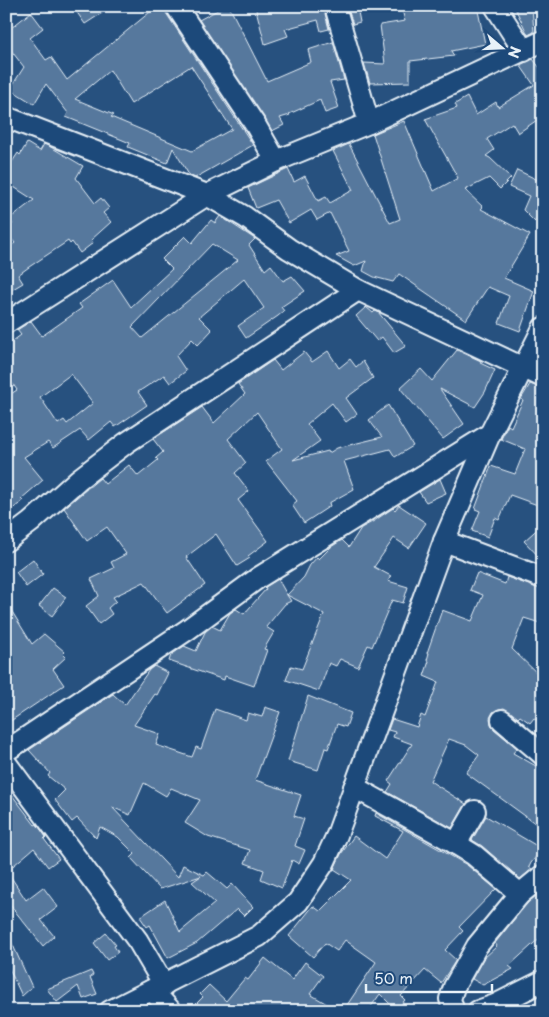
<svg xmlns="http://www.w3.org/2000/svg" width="549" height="1017" viewBox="0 0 549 1017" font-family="'Playpen Sans',sans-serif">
	<rect width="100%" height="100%" fill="#27517f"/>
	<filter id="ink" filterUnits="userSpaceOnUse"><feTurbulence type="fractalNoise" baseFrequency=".02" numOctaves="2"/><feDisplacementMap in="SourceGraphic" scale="10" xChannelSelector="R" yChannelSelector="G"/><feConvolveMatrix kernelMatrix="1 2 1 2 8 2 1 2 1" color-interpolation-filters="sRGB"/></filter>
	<g filter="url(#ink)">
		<g fill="#57789d" stroke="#e8f1f8" fill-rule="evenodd">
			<polygon points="83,6 113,6 85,24 76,11"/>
			<path d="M146,6H164L166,13L253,145L195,178L189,175L173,148L167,163L128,147L130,143L66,117L68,113L46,84L34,104L10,89L24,67L6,44V32L31,12L43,28L30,38L46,60L51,57L67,80L150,12ZM191,66L232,129L192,151L111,117L114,115L75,99L110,70L131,104Z"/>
			<polygon points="225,6 229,6 267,81 311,62 308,50 333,42 344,80 330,82 339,108 325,113 320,100 289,114 290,115 280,118 284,125 272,131 199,20"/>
			<polygon points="255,6 323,6 329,29 321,31 318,20 285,29 288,36 265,44"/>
			<polygon points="401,6 477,6 485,44 451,51 454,56 410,61 410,82 370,83 364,63 385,64 380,25 405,21"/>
			<polygon points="514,6 532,6 534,32 528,35"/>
			<polygon points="357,7 360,22 353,24 348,9"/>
			<polygon points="533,59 543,72 543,116 518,133 512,123 487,139 494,150 486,156 490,158 511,178 500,189 489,178 465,190 483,207 481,209 530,235 504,278 534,291 520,331 499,323 509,296 488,287 466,320 399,274 393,282 374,277 363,271 366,261 354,266 336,256 349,251 330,213 317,220 311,210 289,223 276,200 256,208 248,188 288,169 294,182 305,176 318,201 326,197 330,203 353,190 333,151 349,144 390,223 400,219 373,134 404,121 434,191 458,178 425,119 457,108 455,104 467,97 476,115 496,102 498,107 534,85 520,65"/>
			<polygon points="27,143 40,151 44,144 49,146 83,166 76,178 95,203 101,198 109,208 103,213 111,222 91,240 93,243 80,253 72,242 70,244 68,241 29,267 18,275 23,283 6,293 6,250 15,243 6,232 6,229 13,224 9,219 34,200 6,182 6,171 18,153 20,155"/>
			<polygon points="543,169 543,206 535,222 523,210 529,196 509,187 517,170 538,180"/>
			<path d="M220,216L255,239L249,245L265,270L271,265L283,281L292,276L305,291L281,307L284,311L278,316L246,338L238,326L264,308L244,279L199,317L212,330L198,345L192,339L176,356L186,371L170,383L164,375L138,392L147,405L115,427L111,422L89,440L80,430L53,448L48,442L24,457L43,480L21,499L23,501L6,514V397L17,390L6,374V346L21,335L17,330L31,321L42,336L82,308L79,304L113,280L131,307L172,269L162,259L185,236L192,243L211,220L215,223ZM212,244L238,260L142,338L132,327ZM71,374L93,403L67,424L64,420L58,424L40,397Z"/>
			<polygon points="366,307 373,313 375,311 378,312 406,346 394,353 382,337 377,341 356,316"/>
			<polygon points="457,350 481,361 480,363 495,370 485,392 475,407 440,389 464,424 443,439 400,388 421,369 432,381"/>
			<polygon points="328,351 339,368 350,359 356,367 363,361 373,378 346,398 357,414 346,422 332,403 307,424 320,441 293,460 328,451 329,453 337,448 382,437 369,420 388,405 413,446 395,457 390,449 344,461 354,489 329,503 330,506 304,523 292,505 297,501 266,461 282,449 257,412 228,439 246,463 235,473 249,491 238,500 268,541 248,556 250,558 237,566 216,534 186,557 205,585 167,613 144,582 113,597 116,601 108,608 112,614 99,624 86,606 99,596 91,579 114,568 111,562 126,554 107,527 87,541 64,508 100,478 105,484 129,465 138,476 158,460 156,458 163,452 153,439 202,407 214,423 245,394 238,384 273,360 281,370 304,352 312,362"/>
			<polygon points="530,384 543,389 543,507 510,495 499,520 495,518 488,537 472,531 480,511 475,509 491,466 515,474 525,449 501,439 508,425 511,427 523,400 521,399"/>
			<polygon points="440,479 446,493 426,502 419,492"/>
			<polygon points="399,505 426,523 409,548 394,538 374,567 391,576 388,581 408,587 403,603 392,600 372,647 368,645 358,667 340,659 336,666 329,663 319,691 286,680 291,666 302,669 324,614 287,595 291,601 285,604 266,627 274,632 264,649 267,650 254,686 225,676 224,680 169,661 171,655 184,646 196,651 205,632 212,626 220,630 230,613 236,609 244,614 266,589 265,587 278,579 287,595 304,577 310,565 317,557 319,559 331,547 342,540 349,547 361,528 374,521 393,508 395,510"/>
			<polygon points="543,524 543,561 524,541"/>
			<polygon points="33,559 43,574 26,587 16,572"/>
			<polygon points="477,573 505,584 507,577 543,590 543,624 524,618 512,649 543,679 543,724 534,718 530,723 520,716 518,718 504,708 499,709 493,712 490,718 491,724 494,729 517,748 513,753 543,770 543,829 466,773 479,755 466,745 449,739 430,781 466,804 452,828 387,792 392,784 388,781 412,744 393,737 395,732 388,730 392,719 417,727 421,715 425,717 438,682 424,676 429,661 427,660 429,653 427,653 442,610 472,621 483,595 470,590"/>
			<polygon points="53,588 66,597 52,616 39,606"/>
			<polygon points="6,602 32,644 44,634 65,652 63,654 66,657 53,669 64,685 6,724"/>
			<polygon points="154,666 168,673 157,695 155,694 134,725 160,734 156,745 192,757 196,747 201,749 215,709 246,720 248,713 262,717 265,707 280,712 255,780 301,795 294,816 304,819 295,846 305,850 299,864 292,860 282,888 261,879 264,870 245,863 250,850 208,837 185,823 200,800 171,788 166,796 144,783 130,815 112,807 178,877 183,865 204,875 207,872 227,889 232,884 253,907 244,916 237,909 197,943 168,958 150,925 147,927 140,917 165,900 180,932 215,903 192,882 201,876 160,889 131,858 135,854 118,837 100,827 96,838 77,818 72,822 55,800 65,790 48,776 50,773 29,750 113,694 125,705 149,670"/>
			<polygon points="308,696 351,713 346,727 337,724 328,749 325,748 318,770 288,761"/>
			<polygon points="6,787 35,825 37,824 46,837 44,839 59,859 48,867 34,848 7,871 26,900 43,887 58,907 41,920 54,936 43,946 6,900"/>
			<polygon points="376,813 467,865 496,889 459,927 463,931 445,950 456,960 441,983 425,970 401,996 405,1000 396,1010 380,994 368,1011 343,1011 376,962 345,940 337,951 325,943 313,957 289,936 313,906 320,911 351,880 334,869 341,854 354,836 385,859 403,831 375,816"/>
			<polygon points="486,816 542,849 531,863 529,867 532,869 520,879 482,846 472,840"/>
			<polygon points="543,891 543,935 509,966 513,969 483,985 472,979 483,959 497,946 495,943 528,902"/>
			<polygon points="6,930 32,987 22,996 6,962"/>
			<polygon points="106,933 116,945 114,946 118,952 107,960 94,943"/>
			<polygon points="265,958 292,980 305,962 323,976 310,994 339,1011 205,1011 197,1003 203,997 200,994 209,985 226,1001 245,978 248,980"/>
			<polygon points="91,971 93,975 90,977 97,994 83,999 78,986 57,1002 47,989"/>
		</g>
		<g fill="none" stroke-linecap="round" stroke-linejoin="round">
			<defs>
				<g id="minor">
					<polyline points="176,6 256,126 276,161"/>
					<polyline points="335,6 369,123"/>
					<polyline points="495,6 524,51"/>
					<polyline points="6,117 207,195 245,217 289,249 358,290 543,377"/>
					<polyline points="6,323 207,195 276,161 369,123 543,41"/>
					<polyline points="6,541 31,522 79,479 126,443 358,290"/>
					<polyline points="444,541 543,578"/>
					<polyline points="502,720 543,755"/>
					<polyline points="6,751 187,630 258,578 490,434"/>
					<polyline points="6,763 138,941 164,985"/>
					<polyline points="354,787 448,839 474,855 520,894"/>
					<polyline points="456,844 475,811"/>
					<polyline points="152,990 171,1011"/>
					<polyline points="453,1009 450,999 454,987 477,946 520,894 543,875"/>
					<polyline points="110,1011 259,936 298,902 324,863 337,835 444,541 490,434 543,328"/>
					<polyline points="478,1011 495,1005 543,981"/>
				</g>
			</defs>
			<use href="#minor" stroke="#e8f1f8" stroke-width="24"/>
			<use href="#minor" stroke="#1f4a7a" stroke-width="20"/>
		</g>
	</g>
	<rect width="549" height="1017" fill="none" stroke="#1f4a7a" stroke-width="25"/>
	<rect x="12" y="12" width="524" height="992" fill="none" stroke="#e8f1f8" stroke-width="2" filter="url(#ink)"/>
	<g transform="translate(502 48) rotate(109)" stroke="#1f4a7a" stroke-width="4" paint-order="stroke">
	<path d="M0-4L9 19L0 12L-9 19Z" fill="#e8f1f8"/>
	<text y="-8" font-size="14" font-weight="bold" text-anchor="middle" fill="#e8f1f8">N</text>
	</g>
	<path d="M366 984v8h126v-8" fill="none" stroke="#e8f1f8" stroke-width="2.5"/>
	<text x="374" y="984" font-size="15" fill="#e8f1f8" stroke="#1f4a7a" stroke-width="4" paint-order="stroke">50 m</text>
</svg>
